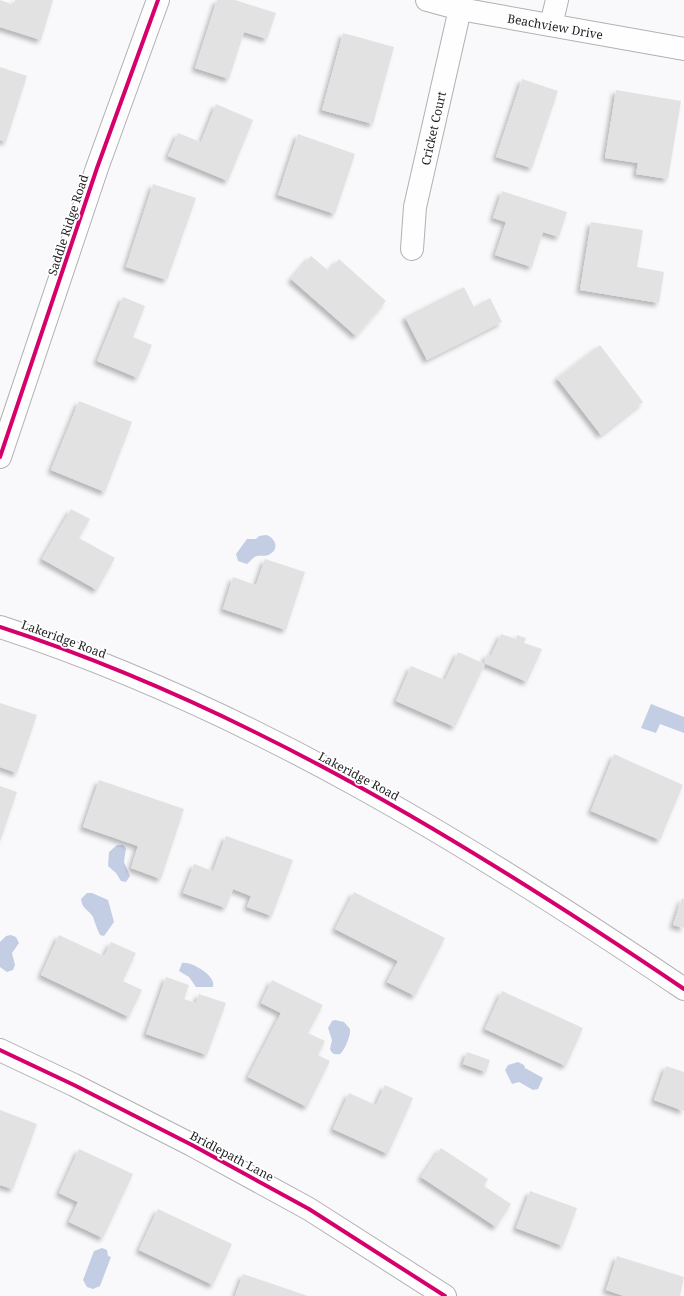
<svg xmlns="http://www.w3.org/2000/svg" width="684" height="1296" viewBox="0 0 684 1296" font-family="'Noto Serif',serif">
	<defs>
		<filter id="shadow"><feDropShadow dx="-3.5" dy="3.5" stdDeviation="2" flood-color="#0004"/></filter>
	</defs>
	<rect width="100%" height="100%" fill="#f9f9fc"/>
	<g fill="#c3cee4">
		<path d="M266,535C275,537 280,549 270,554C266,557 262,555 257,556C253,557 251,561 247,564L238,561L236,554L247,539H256L259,536Z"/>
		<polygon points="651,704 684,717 684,733 660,724 656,733 641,728"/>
		<polygon points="117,845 123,845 126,848 124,862 130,876 126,882 121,881 116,873 108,866 109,852"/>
		<path d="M87,893H92L108,900L114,922L104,936L100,935C97,929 95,923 93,917C88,909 82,909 81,899Z"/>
		<polygon points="11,935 16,937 19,943 12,953 15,965 13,970 7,972 0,967 0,942 6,936"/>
		<path d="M182,963C191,961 217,976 213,987H196L189,977L179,971Z"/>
		<path d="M335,1020L344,1022L350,1029C351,1035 345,1050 340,1054C335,1055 332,1054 330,1049L332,1040L328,1028L332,1021Z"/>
		<polygon points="518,1062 524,1065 525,1068 543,1078 538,1089 533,1090 519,1082 512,1084 505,1070 508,1065"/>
		<polygon points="102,1248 107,1250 108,1256 111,1257 100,1286 93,1289 87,1287 83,1280 94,1251"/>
	</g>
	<g fill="#e3e2e3" filter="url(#shadow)">
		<polygon points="0,0 14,5 15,0 53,0 41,40 0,27"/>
		<polygon points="217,0 235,0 276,13 267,39 244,32 229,79 195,68"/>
		<polygon points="343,33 394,47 373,124 322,110"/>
		<polygon points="0,67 27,76 6,142 0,140"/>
		<polygon points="522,79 558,91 532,168 496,157"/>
		<polygon points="616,90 681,101 668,179 636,174 638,163 605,158"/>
		<polygon points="216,104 253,120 228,181 168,156 178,133 201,142"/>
		<polygon points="298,134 355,154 335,214 278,195"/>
		<polygon points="153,184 196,198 167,280 126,267"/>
		<polygon points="502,191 567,212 559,237 543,232 532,267 495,255 506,222 493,218"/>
		<polygon points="591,222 643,230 637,267 664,272 659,303 580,290"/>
		<polygon points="311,256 329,271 339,259 386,301 356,336 291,279"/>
		<polygon points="464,287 474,307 490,298 502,322 427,360 405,317"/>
		<polygon points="123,297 145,306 133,337 152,345 138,378 97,361"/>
		<polygon points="600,345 643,402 601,435 557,378"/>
		<polygon points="79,401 132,422 105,492 51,470"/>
		<polygon points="71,509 90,519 79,538 115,558 97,590 42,559"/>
		<polygon points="265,559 305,572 286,630 223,609 233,577 256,585"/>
		<polygon points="501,634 516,639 517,635 526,638 524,643 542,649 527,682 484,663 487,654 491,656"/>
		<polygon points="458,652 485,664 455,727 396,701 411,666 445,680"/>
		<polygon points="0,703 37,715 17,773 0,767"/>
		<polygon points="614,754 683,785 660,840 591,811"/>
		<polygon points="99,780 184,809 161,879 131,868 138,846 83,827"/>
		<polygon points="0,786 17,792 0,842"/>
		<polygon points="226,836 293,860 272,916 247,907 251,896 233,889 226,908 183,893 194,864 213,871"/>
		<polygon points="354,892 445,938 415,996 387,982 398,961 335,929"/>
		<polygon points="682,898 684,899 684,928 673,925"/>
		<polygon points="59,935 104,956 111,942 136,953 123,981 142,990 129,1017 41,975"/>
		<polygon points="166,977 189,985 184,999 196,1003 199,994 226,1003 207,1055 146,1034"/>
		<polygon points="272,980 323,1005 308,1033 325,1041 318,1055 330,1061 307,1107 248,1077 281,1013 261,1003"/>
		<polygon points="502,991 583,1028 566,1066 485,1029"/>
		<polygon points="467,1052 490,1060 486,1072 463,1064"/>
		<polygon points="666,1066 684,1072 684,1111 654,1100"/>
		<polygon points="385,1085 413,1098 388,1154 333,1129 349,1093 376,1105"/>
		<polygon points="0,1110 37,1124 13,1189 0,1185"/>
		<polygon points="441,1148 488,1179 484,1186 511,1204 496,1227 421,1177"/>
		<polygon points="79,1149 133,1174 103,1238 69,1222 78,1202 59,1193"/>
		<polygon points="530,1191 577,1208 563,1246 516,1228"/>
		<polygon points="158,1209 232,1244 213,1285 139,1250"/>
		<polygon points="617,1256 684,1277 680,1296 624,1296 606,1290"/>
		<polygon points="243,1274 308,1296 235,1296"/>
	</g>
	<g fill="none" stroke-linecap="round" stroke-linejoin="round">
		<defs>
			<g id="minor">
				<path id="s1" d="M427,0L460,9L684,49"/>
				<polyline points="551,25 557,0"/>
				<path id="s2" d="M412,249L415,207L460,9"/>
				<polyline points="0,457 97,168 158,0"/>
				<path d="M0,627C246,707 471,845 684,989"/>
				<polyline points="0,1050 74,1085 192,1145 309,1209 445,1296"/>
			</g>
		</defs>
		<use href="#minor" stroke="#b1b1b3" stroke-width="24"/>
		<use href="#minor" stroke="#fefeff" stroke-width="22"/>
		<defs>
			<g id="cycleway">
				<polyline points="0,457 97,168 158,0"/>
				<path d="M0,627C246,707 471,845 684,989"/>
				<polyline points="0,1050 74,1085 192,1145 309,1209 445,1296"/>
			</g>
		</defs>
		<use href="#cycleway" stroke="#fff" stroke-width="6"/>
		<use href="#cycleway" stroke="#d6006c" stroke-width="4"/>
	</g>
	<g text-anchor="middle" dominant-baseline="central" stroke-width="3.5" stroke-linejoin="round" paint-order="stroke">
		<g font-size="12" fill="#1f1f21" stroke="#fff">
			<text stroke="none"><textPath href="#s1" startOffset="131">Beachview Drive</textPath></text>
			<text stroke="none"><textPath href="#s2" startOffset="123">Cricket Court</textPath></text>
			<text transform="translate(68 225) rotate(-72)">Saddle Ridge Road</text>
			<text transform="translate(64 639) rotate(20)">Lakeridge Road</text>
			<text transform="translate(359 776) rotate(28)">Lakeridge Road</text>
			<text transform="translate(232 1156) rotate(28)">Bridlepath Lane</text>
		</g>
	</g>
</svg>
